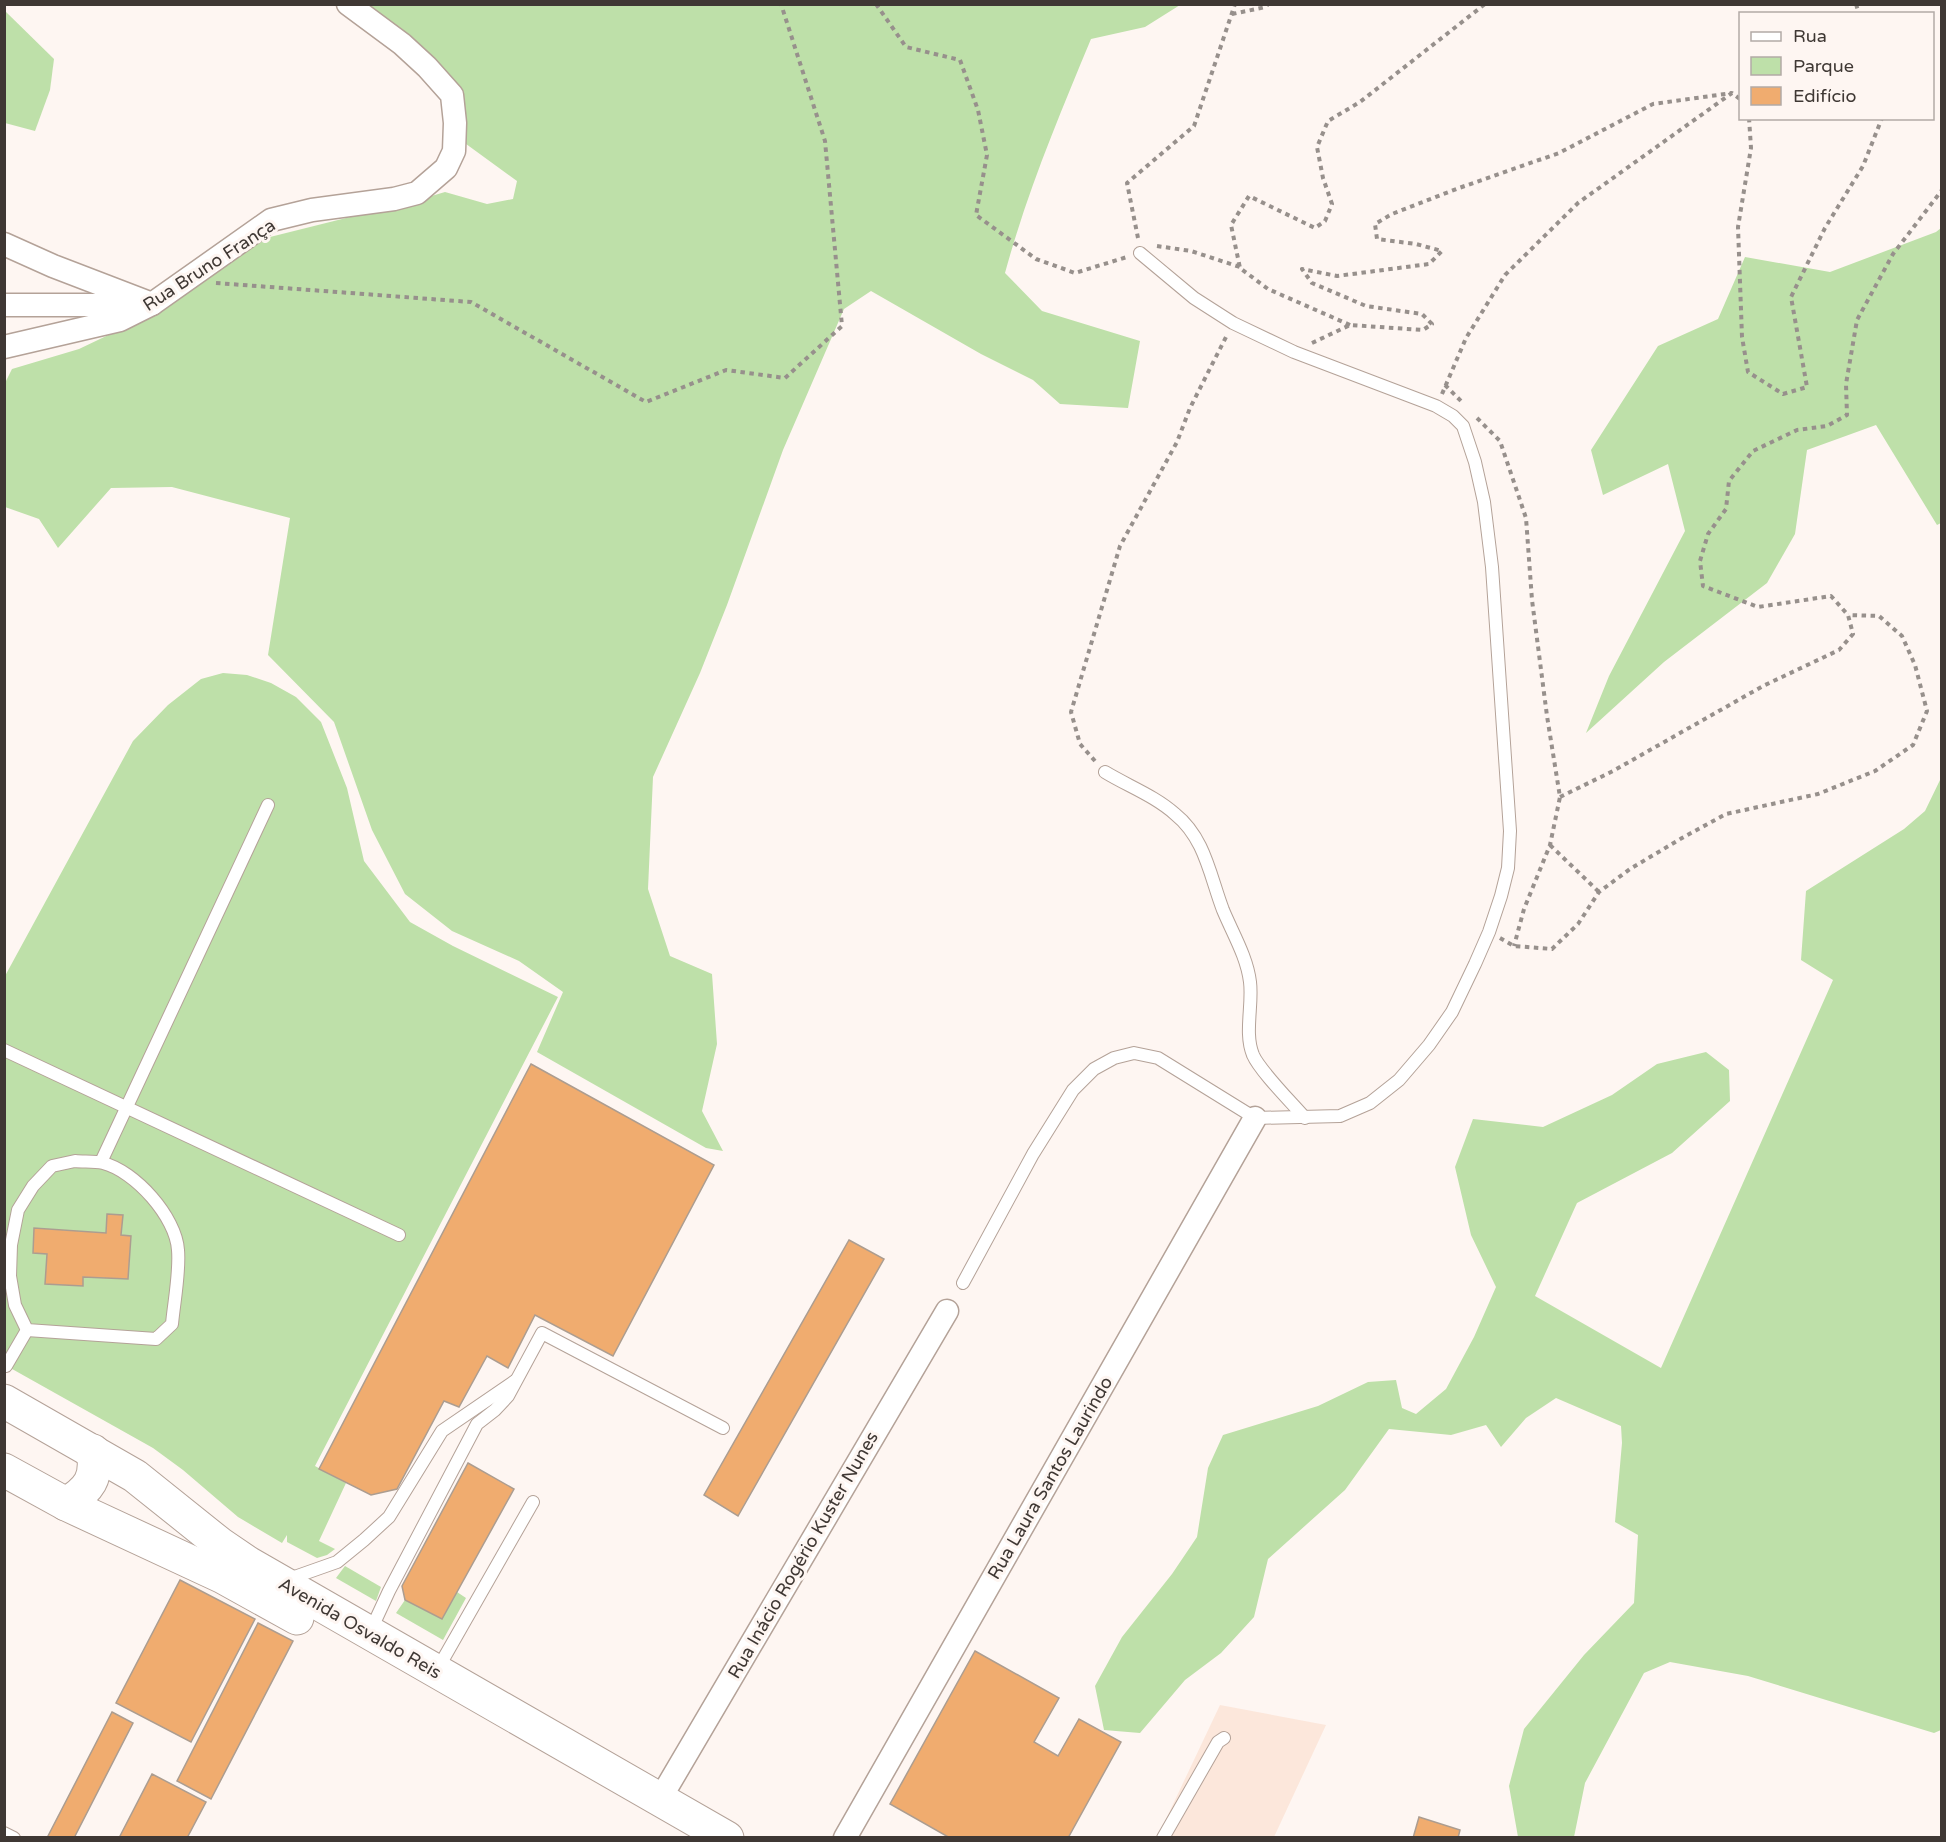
<svg xmlns="http://www.w3.org/2000/svg" width="1946" height="1842" viewBox="0 0 1946 1842" font-family="'Varela Round',sans-serif">
	<rect width="100%" height="100%" fill="#fef6f2"/>
	<polygon fill="#fce7db" points="1220,1705 1326,1725 1274,1837 1157,1838"/>
	<g fill="#bee0a9" fill-rule="evenodd">
		<path d="M360,5H1180L1145,27L1091,39C1059,116 1027,192 1005,273L1042,311L1140,341L1128,408L1060,404L1033,380L981,354L871,291L844,309L783,450L727,605L700,673L653,777L648,889L670,956L712,974L717,1044L702,1111L723,1151L706,1148L537,1052L563,992L519,961L452,931L405,894L372,830L334,722L268,655L290,518L172,487L111,488L58,548L39,519L5,507L4,385L12,369L79,349L165,308L258,240L418,200L445,192L487,204L513,199L517,181L462,141L453,79Z"/>
		<polygon points="4,10 54,59 50,90 35,131 5,123"/>
		<polygon points="1941,228 1941,523 1937,525 1876,425 1807,450 1795,534 1767,583 1664,662 1586,733 1609,676 1685,531 1668,464 1603,495 1591,450 1658,346 1718,319 1745,257 1830,272 1936,232"/>
		<path d="M223,673L247,675L271,683L296,697L321,722L347,788L364,861L410,922L453,946L558,997L315,1466L346,1483L319,1541L335,1549L327,1555L317,1558L287,1542V1535L282,1543L238,1517L183,1470L153,1448L5,1365V976L133,741L168,705L201,679ZM107,1214L122,1215L121,1235L131,1236L128,1279L83,1277L82,1286L46,1284L47,1254L33,1253L34,1228L106,1233Z"/>
		<polygon points="1941,778 1941,1730 1934,1733 1748,1676 1670,1662 1644,1673 1585,1783 1574,1837 1518,1837 1509,1786 1524,1729 1584,1655 1634,1603 1638,1535 1615,1522 1622,1443 1621,1426 1556,1398 1526,1418 1501,1447 1486,1425 1451,1435 1389,1429 1345,1490 1268,1559 1254,1617 1221,1653 1185,1680 1140,1733 1104,1730 1095,1686 1122,1637 1172,1574 1197,1537 1208,1468 1223,1435 1318,1406 1368,1382 1396,1380 1402,1408 1416,1414 1446,1389 1474,1337 1496,1287 1471,1235 1455,1167 1473,1119 1543,1127 1612,1095 1657,1064 1706,1052 1729,1070 1730,1101 1672,1153 1577,1203 1535,1296 1661,1368 1833,980 1801,960 1806,891 1904,829 1925,811"/>
		<polygon points="345,1566 381,1587 376,1601 336,1578"/>
		<polygon points="457,1592 466,1598 443,1640 396,1613 405,1600 442,1619"/>
	</g>
	<g fill="#f0ac6f" stroke="#ac9d90" stroke-width="1.5">
		<polygon points="531,1064 714,1165 613,1356 535,1315 508,1368 487,1356 459,1407 444,1401 397,1489 371,1495 319,1469"/>
		<polygon points="107,1214 123,1215 121,1235 131,1236 128,1279 83,1277 83,1286 45,1284 47,1254 33,1253 34,1228 106,1233"/>
		<polygon points="849,1240 884,1259 738,1516 704,1495"/>
		<polygon points="468,1463 514,1489 442,1619 405,1600 402,1586"/>
		<polygon points="180,1580 255,1619 191,1742 116,1703"/>
		<polygon points="258,1623 293,1641 211,1799 177,1781"/>
		<polygon points="975,1651 1059,1698 1034,1742 1058,1756 1079,1719 1121,1742 1068,1838 950,1838 890,1804"/>
		<polygon points="112,1712 133,1723 74,1838 51,1838 48,1836"/>
		<polygon points="152,1774 206,1802 187,1838 119,1838"/>
		<polygon points="1419,1817 1460,1830 1458,1838 1413,1838"/>
	</g>
	<g fill="none" stroke-linecap="round" stroke-linejoin="round">
		<defs>
			<g id="service">
				<path d="M1105,772C1128,786 1155,796 1175,814C1205,838 1210,876 1223,910C1233,934 1247,957 1250,982C1253,1005 1244,1033 1253,1055C1260,1071 1292,1103 1305,1118"/>
				<polyline points="4,1050 399,1235"/>
				<path d="M75,1161C83,1162 94,1161 103,1163C135,1171 176,1217 178,1250C180,1272 174,1302 172,1324L156,1339L27,1330L15,1305L10,1276L11,1245L18,1210L33,1186L52,1166Z"/>
				<polyline points="101,1162 268,805"/>
				<polyline points="963,1283 1033,1154 1073,1090 1094,1069 1114,1058 1134,1053 1158,1058 1255,1118 1340,1116 1370,1103 1399,1080 1429,1045 1452,1012 1475,964 1489,932 1501,896 1508,868 1510,831 1492,567 1484,502 1475,462 1463,426 1453,416 1436,406 1294,352 1233,323 1194,298 1140,253"/>
				<polyline points="6,1366 27,1330"/>
				<polyline points="286,1580 337,1562 364,1540 389,1517 442,1431 515,1381"/>
				<polyline points="370,1632 389,1591 477,1424 495,1410 508,1396 542,1333 723,1428"/>
				<polyline points="437,1670 533,1502"/>
				<polyline points="4,1833 14,1838"/>
				<polyline points="1163,1838 1218,1742 1224,1738"/>
			</g>
			<g id="minor">
				<polyline points="4,244 53,266 152,304"/>
				<polyline points="4,305 141,305"/>
				<polyline points="4,347 120,320 152,304 271,220 312,210 394,199 417,193 446,168 454,151 455,123 452,95 427,67 402,44 348,4"/>
				<polyline points="660,1799 947,1311"/>
				<polyline points="845,1838 1255,1118"/>
			</g>
			<g id="primary">
				<polyline points="4,1401 135,1476 220,1544 248,1563 727,1838"/>
				<polyline points="4,1470 66,1504 223,1577 297,1618"/>
				<path d="M66,1504C89,1490 98,1478 93,1451"/>
			</g>
		</defs>
		<use href="#service" stroke="#b4a298" stroke-width="14"/>
		<use href="#minor" stroke="#b4a298" stroke-width="25"/>
		<use href="#primary" stroke="#b4a298" stroke-width="35"/>
		<g stroke="#97908c" stroke-width="4" stroke-dasharray="4.5 4.5" stroke-linecap="butt">
			<polyline points="876,4 906,47 960,60 978,110 987,155 976,215 1036,259 1075,273 1127,257"/>
			<polyline points="1856,4 1859,14"/>
			<polyline points="1232,14 1266,7 1268,4"/>
			<polyline points="1749,118 1751,148 1738,227 1742,337 1748,372 1783,394 1807,387 1791,297 1825,228 1863,166 1882,118"/>
			<polyline points="1138,238 1127,183 1194,126 1235,4"/>
			<polyline points="1157,246 1191,251 1240,267"/>
			<polyline points="216,283 471,302 646,402 726,370 785,378 842,326 825,141 781,4"/>
			<polyline points="1350,325 1268,289 1240,268 1231,225 1249,196 1315,228 1325,221 1332,204 1323,178 1317,147 1328,121 1360,102 1485,4"/>
			<polyline points="1312,343 1350,325 1423,330 1432,324 1422,314 1366,306 1312,283 1302,269 1337,276 1429,264 1442,251 1416,244 1377,239 1375,224 1392,214 1459,188 1559,153 1653,104 1732,93"/>
			<polyline points="1445,385 1462,402"/>
			<polyline points="1442,394 1466,338 1505,275 1578,203 1732,93 1740,99"/>
			<polyline points="1477,418 1500,441 1526,518 1532,600 1547,716 1560,797 1550,845 1524,909 1514,946"/>
			<polyline points="1095,761 1080,744 1071,712 1120,546 1177,442 1190,408 1227,335"/>
			<polyline points="1560,797 1613,771 1763,686 1839,650 1853,634 1848,615 1831,596 1758,607 1703,586 1700,561 1708,534 1726,509 1729,481 1753,451 1797,430 1827,426 1847,415 1846,384 1857,320 1893,254 1942,190"/>
			<polyline points="1550,845 1599,892"/>
			<polyline points="1500,938 1514,946 1552,949 1578,924 1599,892 1630,869 1682,838 1726,814 1818,794 1875,771 1913,745 1927,711 1915,665 1902,636 1879,616 1848,615"/>
		</g>
		<use href="#service" stroke="#fff" stroke-width="12"/>
		<use href="#minor" stroke="#fff" stroke-width="22"/>
		<use href="#primary" stroke="#fff" stroke-width="33"/>
	</g>
	<g text-anchor="middle" dominant-baseline="central" stroke-width="6" stroke-linejoin="round" paint-order="stroke">
		<g font-size="18" fill="#3f3834" stroke="#fef6f2">
			<text transform="translate(209 265) rotate(-33)">Rua Bruno França</text>
			<text transform="translate(1050 1478) rotate(-60)">Rua Laura Santos Laurindo</text>
			<text transform="translate(803 1555) rotate(-60)">Rua Inácio Rogério Kuster Nunes</text>
			<text transform="translate(360 1628) rotate(30)">Avenida Osvaldo Reis</text>
		</g>
	</g>
	<rect width="1946" height="1842" fill="none" stroke="#3f3834" stroke-width="12"/>
	<rect x="1739" y="12" width="195" height="108" fill="#fef6f2" stroke="#b2aaa6" stroke-width="1.5"/>
	<rect x="1751" y="32" width="30" height="9" fill="#ffffff" stroke="#b2aaa6" stroke-width="1.5"/>
	<text x="1793" y="42" font-size="18" fill="#3f3834">Rua</text>
	<rect x="1751" y="57" width="30" height="18" fill="#bee0a9" stroke="#b2aaa6" stroke-width="1.5"/>
	<text x="1793" y="72" font-size="18" fill="#3f3834">Parque</text>
	<rect x="1751" y="87" width="30" height="18" fill="#f0ac6f" stroke="#b2aaa6" stroke-width="1.5"/>
	<text x="1793" y="102" font-size="18" fill="#3f3834">Edifício</text>
</svg>
